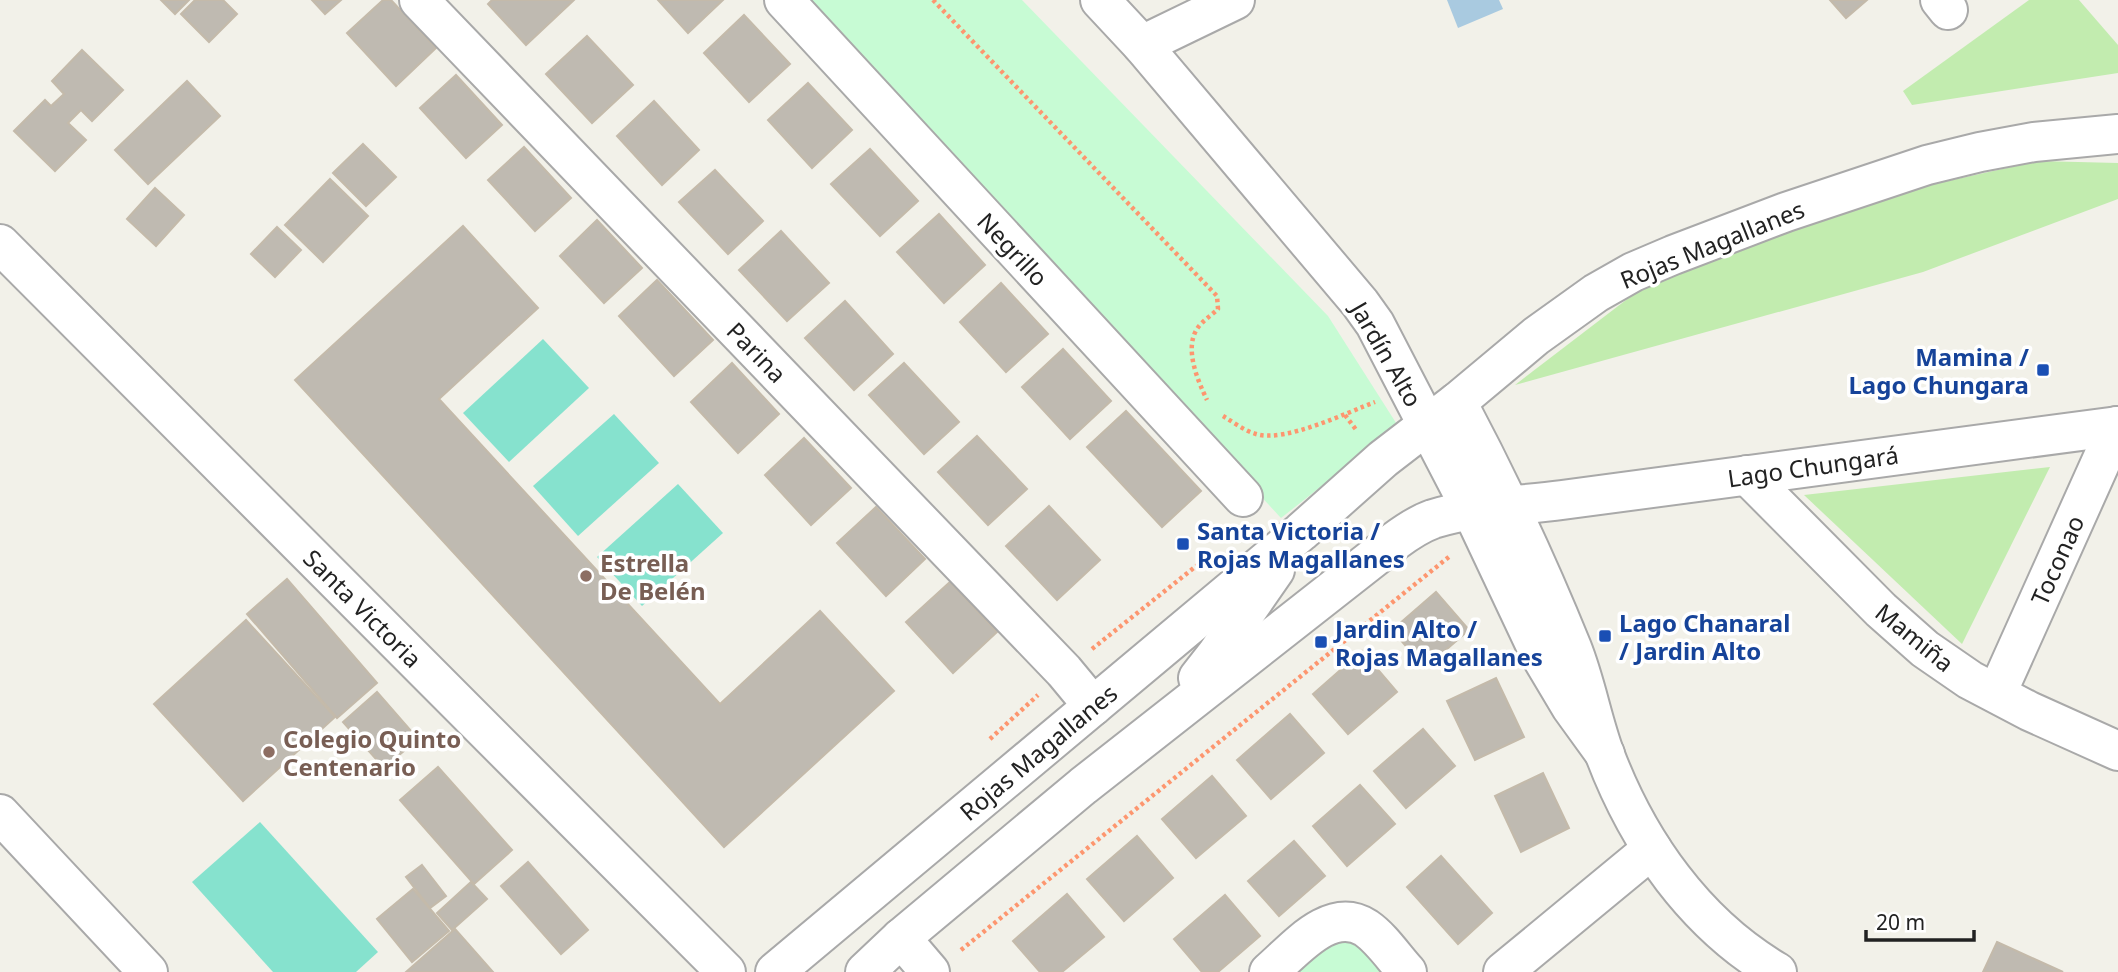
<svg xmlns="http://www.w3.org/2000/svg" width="2118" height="972" viewBox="0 0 2118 972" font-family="'Noto Sans',sans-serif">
	<rect width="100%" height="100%" fill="#f2f1e9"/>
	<g fill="#c2ecaf">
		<polygon points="2029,0 2079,0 2118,45 2118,73 1912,105 1903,91"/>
		<polygon points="2038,161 2118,163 2118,199 1923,272 1515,385 1643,287 1839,205"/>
		<polygon points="2050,467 1962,644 1804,495"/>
	</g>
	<g fill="#c7fbd4">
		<polygon points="800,0 1022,0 1328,316 1398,426 1281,518"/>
		<polygon points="1352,939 1387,972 1291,972 1325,942"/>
	</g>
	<g fill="#86e2ce">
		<polygon points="543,339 589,388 509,462 463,413"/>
		<polygon points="614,414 659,463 578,536 533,486"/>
		<polygon points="678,484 723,533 642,606 597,557"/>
		<polygon points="260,822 378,952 356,972 273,972 192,882"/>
	</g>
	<polygon fill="#a9cae0" points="1447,0 1499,0 1503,9 1458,28"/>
	<g fill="#bfbab1" stroke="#c4baaa" stroke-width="2">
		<polygon points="161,0 189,0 175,14"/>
		<polygon points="195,0 223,0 237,14 209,42 181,14"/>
		<polygon points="312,0 341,0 325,14"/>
		<polygon points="383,0 391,0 436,48 396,86 347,33"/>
		<polygon points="492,0 574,0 526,45 488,4"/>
		<polygon points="658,0 723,0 688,33"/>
		<polygon points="1830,0 1867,0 1846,18"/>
		<polygon points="744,15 790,64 749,102 704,53"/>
		<polygon points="587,36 633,85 592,123 546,74"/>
		<polygon points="82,50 123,90 92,121 81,110 68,123 86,140 55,171 14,131 45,100 51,106 64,94 52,81"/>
		<polygon points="456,75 502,125 466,158 420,108"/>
		<polygon points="187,81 220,116 148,184 115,150"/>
		<polygon points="808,83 852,130 812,168 768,120"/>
		<polygon points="654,101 699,150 662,185 617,136"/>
		<polygon points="363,144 396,177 366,206 333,173"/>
		<polygon points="524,147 571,198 535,231 488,180"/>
		<polygon points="870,149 918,201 880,236 831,184"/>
		<polygon points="715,170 763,221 728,254 679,202"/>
		<polygon points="330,179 368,216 323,262 285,225"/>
		<polygon points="155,188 184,215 156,246 127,219"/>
		<polygon points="939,214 985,265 944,303 897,252"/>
		<polygon points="597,220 642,268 604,303 560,256"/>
		<polygon points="463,226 538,308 439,399 720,704 820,611 894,691 724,847 295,380"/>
		<polygon points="277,227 301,250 275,277 251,254"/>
		<polygon points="781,231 829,283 787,321 739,270"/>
		<polygon points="657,280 713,340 674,376 619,316"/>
		<polygon points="1001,283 1048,334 1006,372 960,322"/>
		<polygon points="845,301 893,354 854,390 805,338"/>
		<polygon points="1063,349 1111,401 1070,439 1022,387"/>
		<polygon points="732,363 779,414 738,453 691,402"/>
		<polygon points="904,363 959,422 924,454 869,395"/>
		<polygon points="1126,411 1201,491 1162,527 1087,447"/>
		<polygon points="977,436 1027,489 988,525 938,472"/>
		<polygon points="804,438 851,488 811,525 765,475"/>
		<polygon points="1049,506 1100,560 1057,600 1006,546"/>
		<polygon points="876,507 925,559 886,596 837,543"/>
		<polygon points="287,579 377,683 337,718 247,614"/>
		<polygon points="950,582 997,632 953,673 906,622"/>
		<polygon points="1436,592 1469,630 1425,668 1392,630"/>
		<polygon points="246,620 335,717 243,801 154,704"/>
		<polygon points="1362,651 1397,692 1348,734 1313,694"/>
		<polygon points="1496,678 1524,737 1475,760 1447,701"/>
		<polygon points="377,692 418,739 384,768 343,722"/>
		<polygon points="1290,714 1324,753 1271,799 1237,760"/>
		<polygon points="1423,729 1455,766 1406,808 1374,771"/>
		<polygon points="438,767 512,850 474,884 400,800"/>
		<polygon points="1543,773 1569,828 1521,852 1495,796"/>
		<polygon points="1212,776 1246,816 1196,858 1162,819"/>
		<polygon points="1360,785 1395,824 1347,866 1313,826"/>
		<polygon points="1137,836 1173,878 1124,921 1087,879"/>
		<polygon points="1294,841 1325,876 1279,916 1248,881"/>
		<polygon points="1441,856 1492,913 1458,944 1407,887"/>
		<polygon points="528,862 588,930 561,954 501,886"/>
		<polygon points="422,865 446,896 430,908 406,877"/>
		<polygon points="471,882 487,899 452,930 437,913"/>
		<polygon points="413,889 449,931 412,962 377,919"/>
		<polygon points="1067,894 1104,937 1062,972 1040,972 1013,941"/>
		<polygon points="1225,895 1260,936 1218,972 1202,972 1174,939"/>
		<polygon points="455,929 493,972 406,972"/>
		<polygon points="1997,942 2063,972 1983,972"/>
	</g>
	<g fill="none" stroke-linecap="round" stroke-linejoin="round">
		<defs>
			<g id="minor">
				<polyline points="419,0 1064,671 1093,706"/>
				<polyline points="784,0 1243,497"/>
				<polyline points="1100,0 1142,45 1360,303 1375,324 1472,511 1540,655 1571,707 1605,754"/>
				<polyline points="1940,0 1948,10"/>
				<polyline points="1142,45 1235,0"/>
				<polyline points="0,244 726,972"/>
				<path d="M1457,402C1499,481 1538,564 1572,648C1586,683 1592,720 1605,755C1638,842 1695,924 1777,972"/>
				<polyline points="1747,475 1881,610 1925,649 1970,680 2029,711 2118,751"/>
				<polyline points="1198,678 1216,655 1275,570"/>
				<polyline points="1997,693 2117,426"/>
				<polyline points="0,814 148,972"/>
				<polyline points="901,938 930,972"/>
				<polyline points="775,972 1301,532 1383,459 1457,402 1536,336 1596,293 1633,272 1673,255 1786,212 1927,165 1980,152 2034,142 2118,134"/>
				<path d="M865,972L901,938L1083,786L1395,541C1407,532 1419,524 1433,519C1474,506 1519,506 1562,500L2118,426"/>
				<path d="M1269,972C1294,951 1330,905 1366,928C1382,939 1394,958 1407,972"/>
				<polyline points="1503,972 1652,849"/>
			</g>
		</defs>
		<use href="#minor" stroke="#a9a9a9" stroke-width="42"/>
		<g stroke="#fd966f" stroke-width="4.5" stroke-dasharray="3.5 3.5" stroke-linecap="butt">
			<path d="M933,0L1217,296L1218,309C1212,315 1202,321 1197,329C1184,349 1198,381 1207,400"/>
			<polyline points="1345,415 1357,431"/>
			<path d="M1223,416C1233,422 1245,431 1256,434C1285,443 1348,412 1375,402"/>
			<polyline points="1092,649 1200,563"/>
			<polyline points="990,739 1038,695"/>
			<polyline points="961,950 1450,556"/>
		</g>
		<use href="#minor" stroke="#fff" stroke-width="38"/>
	</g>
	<g fill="#1a4fb4" stroke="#fff" stroke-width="2.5">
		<rect x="2036" y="363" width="14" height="14" rx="3.5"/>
		<rect x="1176" y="537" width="14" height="14" rx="3.5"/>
		<rect x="1598" y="629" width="14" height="14" rx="3.5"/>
		<rect x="1314" y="635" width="14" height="14" rx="3.5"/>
	</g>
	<g fill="#8d6e63" stroke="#fff" stroke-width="2.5">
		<circle cx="586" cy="576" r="7"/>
		<circle cx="269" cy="752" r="7"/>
	</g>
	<g text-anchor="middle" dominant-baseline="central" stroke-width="7" stroke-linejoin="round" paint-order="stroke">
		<g font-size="24" fill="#222" stroke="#fff">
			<text transform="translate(1712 244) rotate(-22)">Rojas Magallanes</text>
			<text transform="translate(1013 249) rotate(47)">Negrillo</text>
			<text transform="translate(757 352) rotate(46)">Parina</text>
			<text transform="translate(1387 354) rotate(60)">Jardín Alto</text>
			<text transform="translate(1813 466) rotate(-8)">Lago Chungará</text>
			<text transform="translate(2057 560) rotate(-66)">Toconao</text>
			<text transform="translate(363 608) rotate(45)">Santa Victoria</text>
			<text transform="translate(1915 637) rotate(39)">Mamiña</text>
			<text transform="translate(1038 752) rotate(-40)">Rojas Magallanes</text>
		</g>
		<g font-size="24" font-weight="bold" fill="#164399" stroke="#fff" text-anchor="start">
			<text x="2029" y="356" text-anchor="end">Mamina /<tspan x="2029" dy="28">Lago Chungara</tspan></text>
			<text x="1197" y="530">Santa Victoria /<tspan x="1197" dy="28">Rojas Magallanes</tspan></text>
			<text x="1619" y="622">Lago Chanaral<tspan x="1619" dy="28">/ Jardin Alto</tspan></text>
			<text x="1335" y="628">Jardin Alto /<tspan x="1335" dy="28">Rojas Magallanes</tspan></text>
		</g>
		<g font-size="24" font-weight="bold" fill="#785e54" stroke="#fff" text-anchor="start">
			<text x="600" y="562">Estrella<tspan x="600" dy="28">De Belén</tspan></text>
			<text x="283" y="738">Colegio Quinto<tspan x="283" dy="28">Centenario</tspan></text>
		</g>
	</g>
	<path d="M1866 930v10h108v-10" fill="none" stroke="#222222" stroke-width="3.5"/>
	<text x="1876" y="930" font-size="21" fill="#222222" stroke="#ffffff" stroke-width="5" paint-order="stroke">20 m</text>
</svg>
